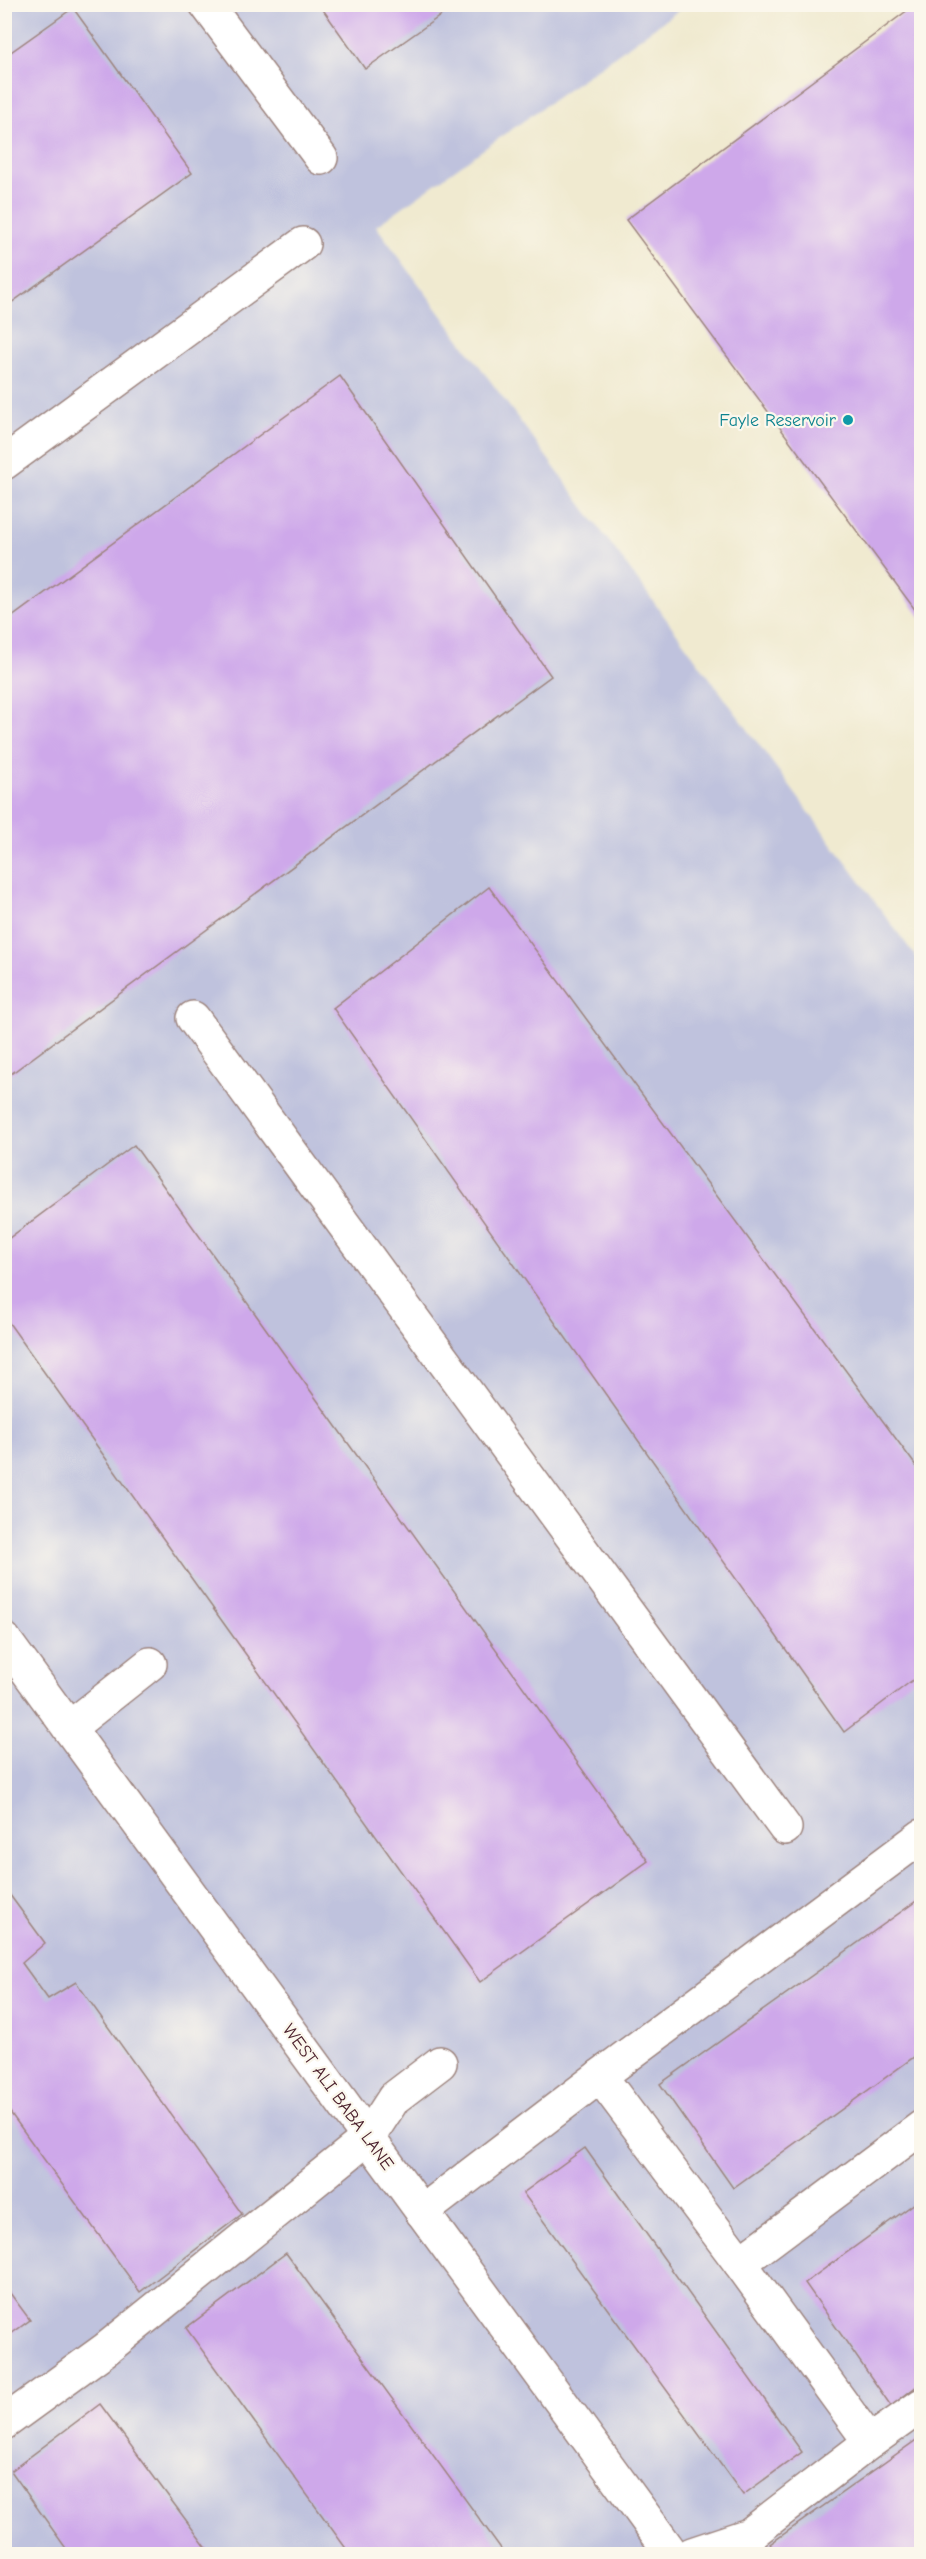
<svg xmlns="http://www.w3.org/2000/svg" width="926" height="2559" viewBox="0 0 926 2559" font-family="'Comic Neue',sans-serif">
	<rect width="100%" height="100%" fill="#fbf7ec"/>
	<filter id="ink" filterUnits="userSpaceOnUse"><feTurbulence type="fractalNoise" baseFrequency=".0167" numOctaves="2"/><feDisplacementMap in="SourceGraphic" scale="12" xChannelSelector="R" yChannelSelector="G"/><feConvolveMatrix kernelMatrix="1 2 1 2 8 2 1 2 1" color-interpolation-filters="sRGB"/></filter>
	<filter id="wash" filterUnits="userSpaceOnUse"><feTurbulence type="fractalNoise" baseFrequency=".008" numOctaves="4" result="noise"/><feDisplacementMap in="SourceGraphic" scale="24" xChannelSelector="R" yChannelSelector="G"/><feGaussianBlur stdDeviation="1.35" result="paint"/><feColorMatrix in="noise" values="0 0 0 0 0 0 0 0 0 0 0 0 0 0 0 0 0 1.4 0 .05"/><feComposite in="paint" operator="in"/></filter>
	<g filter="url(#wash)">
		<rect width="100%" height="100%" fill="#f0ead0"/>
		<polygon fill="#bfc2dd" points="5,5 686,5 376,226 921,964 921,2554 5,2554"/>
		<g id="blocks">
			<g fill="#cea8ea">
				<polygon points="319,4 457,4 365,69"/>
				<polygon points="916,4 922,4 922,619 626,220"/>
				<polygon points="73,8 192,173 4,308 4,57"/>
				<polygon points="340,376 551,676 4,1079 4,623"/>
				<polygon points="489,887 922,1474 922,1673 844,1732 333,1008"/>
				<polygon points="134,1145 648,1861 480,1982 4,1316 4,1242"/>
				<polygon points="4,1887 45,1943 22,1963 48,1999 76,1982 242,2214 140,2292 4,2104"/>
				<polygon points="922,1897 922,2051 733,2188 660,2084"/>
				<polygon points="585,2148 802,2452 743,2495 523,2193"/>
				<polygon points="922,2198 922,2382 891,2406 805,2283"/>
				<polygon points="286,2253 505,2554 350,2554 186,2328"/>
				<polygon points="4,2285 30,2320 4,2339"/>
				<polygon points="100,2404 211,2554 70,2554 11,2471"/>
				<polygon points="922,2436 922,2554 778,2554 770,2544"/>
			</g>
		</g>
	</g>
	<g filter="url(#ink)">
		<use href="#blocks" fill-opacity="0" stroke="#9d847e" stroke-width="1.5"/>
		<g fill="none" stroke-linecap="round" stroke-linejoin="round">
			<defs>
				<g id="minor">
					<polyline points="206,4 321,158"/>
					<polyline points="4,463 303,244"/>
					<polyline points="193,1018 785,1828"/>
					<polyline points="4,1639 672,2554"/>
					<polyline points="69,1728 150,1664"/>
					<polyline points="422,2212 600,2076"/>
					<polyline points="740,2263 600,2076 922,1836"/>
					<polyline points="4,2423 106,2349 368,2138 394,2098 440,2063"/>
					<polyline points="870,2442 922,2405"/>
					<polyline points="692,2554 749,2535 870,2442 740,2263 922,2127"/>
				</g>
			</defs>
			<use href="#minor" stroke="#9d847e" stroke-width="36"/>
			<use href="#minor" stroke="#fff" stroke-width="33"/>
		</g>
	</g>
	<circle fill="#0f9aa8" stroke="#fbf7ec" stroke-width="2" cx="848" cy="420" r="6"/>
	<g text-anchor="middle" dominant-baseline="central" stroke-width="4.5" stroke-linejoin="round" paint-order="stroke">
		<g font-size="18" fill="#0d838f" stroke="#fbf7ec" text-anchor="end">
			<text x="836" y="420">Fayle Reservoir</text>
		</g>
		<g font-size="18" fill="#4a1f2b" stroke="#fbf7ec">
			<text transform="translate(338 2097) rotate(54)">WEST ALI BABA LANE</text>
		</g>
	</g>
	<rect width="926" height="2559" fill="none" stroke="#fbf7ec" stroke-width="24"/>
</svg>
